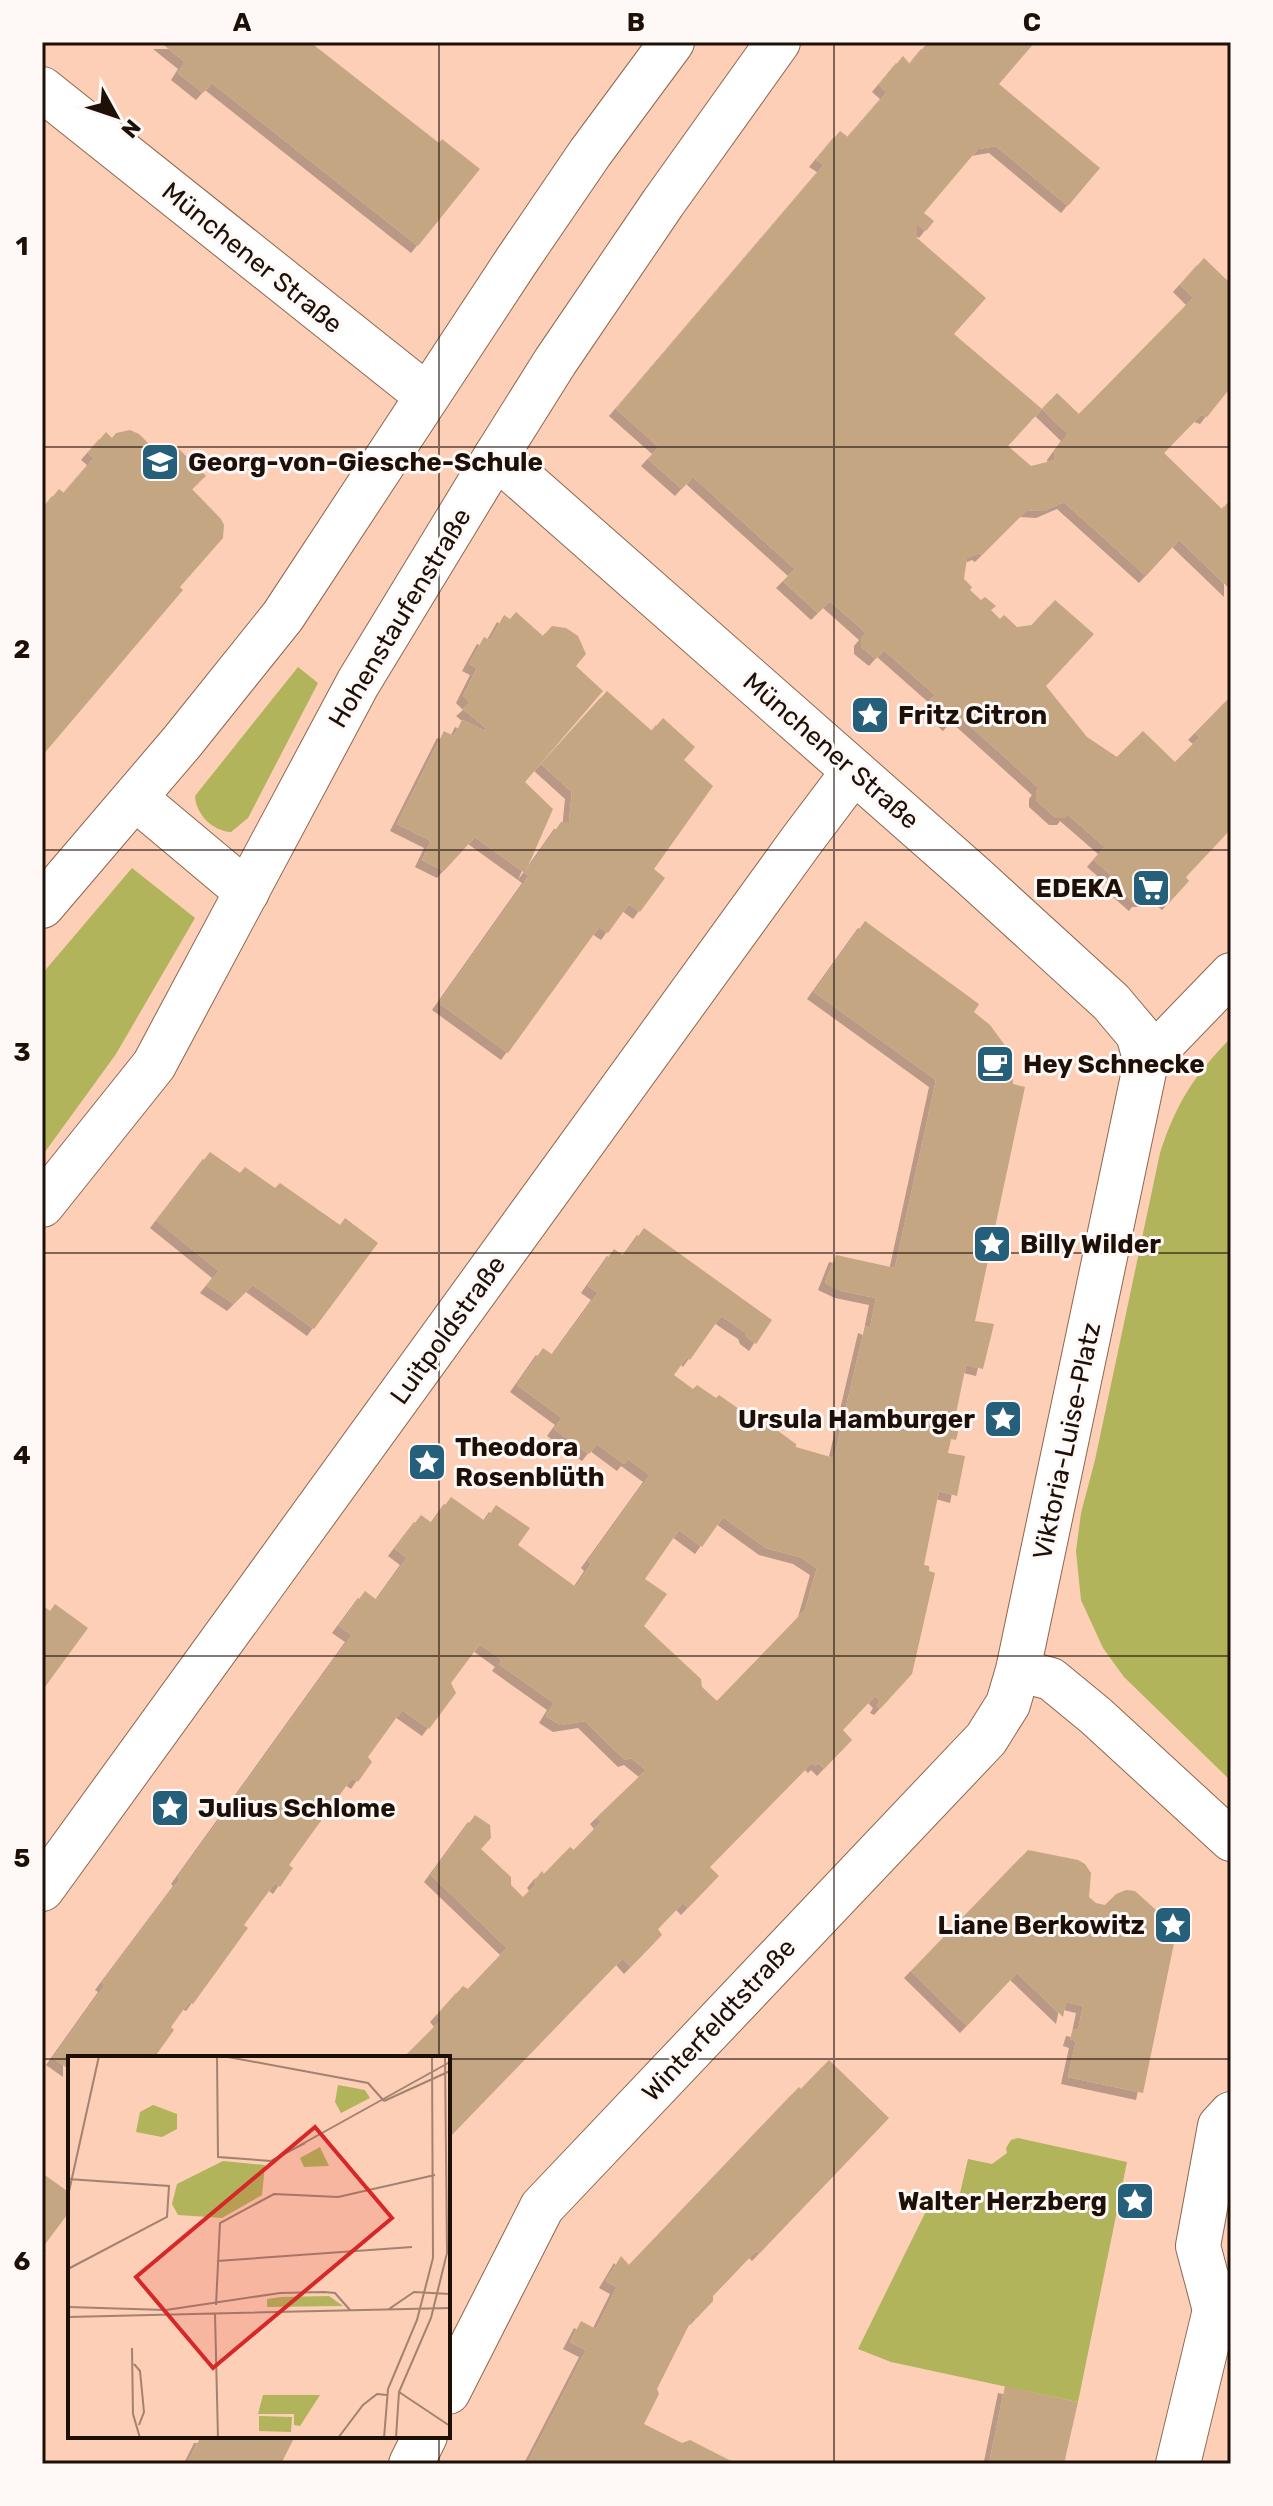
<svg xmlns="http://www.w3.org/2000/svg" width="1273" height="2506" viewBox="0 0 1273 2506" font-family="Rubik,sans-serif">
	<defs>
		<filter id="shadow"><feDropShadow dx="-7" dy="7" stdDeviation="0" flood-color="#0004"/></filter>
	</defs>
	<rect width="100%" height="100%" fill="#fccfb6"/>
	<g fill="#b1b45b">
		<path d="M298,667L318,683L248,818L231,832C212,831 196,814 195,796Z"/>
		<polygon points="132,868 195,918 116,1054 42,1156 42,974"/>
		<path d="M1231,1038V1781L1124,1677L1103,1648L1081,1600L1076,1551L1081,1513L1095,1460L1160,1153C1176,1104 1194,1075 1231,1038Z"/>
		<polygon points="1018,2138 1127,2162 1078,2402 891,2362 858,2349 932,2199 956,2210 968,2159 992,2164 1007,2153 1006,2148 1011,2140"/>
	</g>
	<g fill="#c5a682" fill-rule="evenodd" filter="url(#shadow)">
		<polygon points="160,42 310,42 439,143 442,139 480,169 418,246 212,83 203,93 178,73 185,62"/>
		<polygon points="928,42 1035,42 999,84 1100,168 1068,206 996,146 978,149 924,213 934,221 926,231 917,224 917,238 986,298 954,334 1042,409 1008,446 1031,466 1055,460 1054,453 1068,434 1042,409 1057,393 1079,414 1193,298 1180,285 1204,258 1231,284 1231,387 1207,417 1201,415 1164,453 1222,509 1231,499 1231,590 1179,540 1146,576 1064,502 1043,511 1027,510 982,555 979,553 967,558 964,579 972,587 970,590 981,600 985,597 996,606 991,610 1000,619 1004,615 1017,627 1032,625 1055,600 1094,634 1046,686 1087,737 1117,757 1143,731 1175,762 1200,737 1195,733 1231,696 1231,829 1186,877 1189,881 1169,903 1164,899 1139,900 1136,904 1114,885 1117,880 1094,860 1105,847 1067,814 1064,818 1056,818 1036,800 1036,792 1039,788 958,715 950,724 927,704 935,695 884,650 876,659 861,647 861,639 866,633 830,601 818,613 783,581 795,569 693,477 682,489 648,459 659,447 616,409 824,165 816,160 840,131 848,137 887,92 879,85 903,56 910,64"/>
		<polygon points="130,430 139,434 164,459 177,447 206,476 192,489 221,519 224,525 223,538 180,587 183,590 42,756 42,510 59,489 64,493 94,458 88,453 106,432 112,438 116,433"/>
		<polygon points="516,612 543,636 552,626 566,628 578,636 586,654 576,666 603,691 525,782 553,809 525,873 561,822 569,822 572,792 541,764 607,691 652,731 663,718 695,747 684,760 713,786 654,869 665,878 640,912 629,904 608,933 599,927 508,1053 439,1003 529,876 475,837 444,871 422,860 431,841 397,824 444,731 454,736 462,720 485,731 486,728 463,709 470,703 463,696 477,668 469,664 484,637 490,640 504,615 510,619"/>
		<path d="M865,921L979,1004L974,1012L990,1025L1004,1044L1011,1066L1013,1084L1025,1087L975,1321L994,1324L983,1369L966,1365L954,1423L960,1424L956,1440L951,1439L948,1453L965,1456L957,1496L939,1491L924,1565L929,1566V1571L935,1573L912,1674L881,1708L877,1706L880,1701L875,1696L843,1730L852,1740L824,1769L818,1763L815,1766L812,1763L710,1867L719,1876L688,1908L683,1903L658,1929L662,1935L631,1967L623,1958L448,2139V2058H403L441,2020L437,2015L463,1986L468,1989L507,1948L431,1875L475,1815L490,1825L491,1838L481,1849L511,1877V1885L523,1897L536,1884L534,1881L542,1871L544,1874L570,1847L574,1850L601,1822L597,1817L646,1770L631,1758L625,1760L585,1721L560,1725L546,1716L554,1703L499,1664L502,1660L480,1644L451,1683L456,1693L429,1729L402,1710L368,1757L372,1762L358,1782L352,1778L289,1865L293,1868L280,1887L275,1883L244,1925L248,1928L193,2004L189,2002L171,2027L174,2030L154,2058H70V2070L53,2058L105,1985L102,1983L180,1879L178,1877L352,1635L339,1626L365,1591L377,1600L407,1558L395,1549L421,1515L432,1523L451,1497L485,1521L496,1505L530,1528L518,1545L576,1587L591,1564L588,1561L650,1475L628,1459L624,1464L597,1444L589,1454L554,1429L562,1418L517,1385L543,1348L553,1355L598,1293L588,1286L614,1249L624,1256L644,1228L772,1320L756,1344L747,1337L745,1332L721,1316L690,1360L687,1357L674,1375L693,1389L697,1385L716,1398L719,1395L749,1416L752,1412L796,1444V1447L834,1458L865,1326L870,1328L876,1298L842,1291L825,1283L836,1255L895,1268L936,1080L814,992ZM723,1517L766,1548L800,1557L817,1568L805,1610L717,1701L702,1687L701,1679L644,1626L667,1594L645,1579L679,1530L702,1547Z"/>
		<polygon points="210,1152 240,1173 245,1167 275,1188 280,1183 340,1225 345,1218 378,1243 314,1329 253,1285 234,1304 207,1286 219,1271 157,1221"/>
		<polygon points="55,1604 88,1628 42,1691 42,1605 50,1611"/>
		<polygon points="1028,1850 1078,1860 1085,1864 1091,1873 1089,1897 1096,1903 1105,1905 1116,1894 1126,1890 1135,1891 1177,1929 1143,2093 1068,2077 1076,2041 1070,2039 1073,2029 1078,2030 1083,2006 1066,2002 1063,2017 1017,1973 967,2026 911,1971"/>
		<polygon points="829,2060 889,2118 759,2254 756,2251 713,2296 713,2301 697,2318 692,2319 657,2389 659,2394 644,2424 682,2443 690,2440 737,2464 527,2464 586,2350 570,2342 581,2321 596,2329 617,2287 606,2281 621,2256 629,2265 799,2087 801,2089"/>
		<polygon points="42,2173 70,2193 70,2211 43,2247 46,2251 42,2256"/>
		<polygon points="1005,2386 1078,2402 1064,2464 989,2464"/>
		<polygon points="201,2436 295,2436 281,2464 187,2464"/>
	</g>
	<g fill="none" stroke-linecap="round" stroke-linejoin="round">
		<defs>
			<g id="pedestrian">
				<polyline points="1146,1062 1231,974"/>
				<polyline points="1018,1670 1051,1679 1096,1716 1231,1840"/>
			</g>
			<g id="minor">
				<polyline points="42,89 426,395"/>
				<polyline points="42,1889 802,840 854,771"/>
				<polyline points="1215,2310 1198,2246 1220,2126 1231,2114"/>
				<polyline points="448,2392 542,2207 986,1739 1008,1704 1018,1670 1146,1062 1138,1034 1111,1002 972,875 496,456"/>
				<polyline points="411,2464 425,2436"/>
				<polyline points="1178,2464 1215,2310 1231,2292"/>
			</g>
			<g id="secondary">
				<polyline points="135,798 247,892"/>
				<polyline points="42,906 182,742 283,616 517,260 590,153 672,42"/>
				<polyline points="42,1205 154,1065 358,683 496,456 555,362 663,203 778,42"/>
			</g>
		</defs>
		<use href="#pedestrian" stroke="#8d664f" stroke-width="44"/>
		<use href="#minor" stroke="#8d664f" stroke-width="46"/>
		<use href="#secondary" stroke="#8d664f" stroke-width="46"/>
		<use href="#pedestrian" stroke="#fff" stroke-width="42"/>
		<use href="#minor" stroke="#fff" stroke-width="44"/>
		<use href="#secondary" stroke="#fff" stroke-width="44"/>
	</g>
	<path fill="none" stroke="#1e0f07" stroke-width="2" stroke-opacity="0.55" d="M439,42V2058M834,42V2464M42,447H1231M42,850H1231M42,1253H1231M42,1656H1231M42,2059H70M448,2059H1231M439,2436V2464"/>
	<defs>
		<symbol id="school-square" viewBox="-11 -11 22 22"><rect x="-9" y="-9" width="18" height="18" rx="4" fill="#265f79" stroke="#fef9f7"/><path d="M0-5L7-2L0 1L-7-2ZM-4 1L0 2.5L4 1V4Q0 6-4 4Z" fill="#fff"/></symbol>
		<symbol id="sight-square" viewBox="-11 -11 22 22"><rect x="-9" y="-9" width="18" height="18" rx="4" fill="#265f79" stroke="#fef9f7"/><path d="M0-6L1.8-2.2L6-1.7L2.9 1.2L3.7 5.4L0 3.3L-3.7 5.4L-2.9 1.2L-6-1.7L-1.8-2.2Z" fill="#fff"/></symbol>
		<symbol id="supermarket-square" viewBox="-11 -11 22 22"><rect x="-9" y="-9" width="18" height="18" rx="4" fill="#265f79" stroke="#fef9f7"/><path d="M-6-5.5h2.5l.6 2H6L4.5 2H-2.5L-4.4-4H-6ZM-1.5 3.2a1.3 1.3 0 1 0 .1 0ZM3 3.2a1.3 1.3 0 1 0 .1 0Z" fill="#fff"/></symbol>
		<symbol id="cafe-square" viewBox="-11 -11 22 22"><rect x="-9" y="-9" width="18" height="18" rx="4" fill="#265f79" stroke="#fef9f7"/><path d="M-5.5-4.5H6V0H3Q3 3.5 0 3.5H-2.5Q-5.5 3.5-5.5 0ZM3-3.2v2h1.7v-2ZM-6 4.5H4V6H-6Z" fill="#fff"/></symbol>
	</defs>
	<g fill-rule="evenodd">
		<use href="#school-square" x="138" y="440" width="44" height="44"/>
		<use href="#sight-square" x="848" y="693" width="44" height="44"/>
		<use href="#supermarket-square" x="1129" y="866" width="44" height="44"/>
		<use href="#cafe-square" x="973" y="1042" width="44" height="44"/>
		<use href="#sight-square" x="970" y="1222" width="44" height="44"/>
		<use href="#sight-square" x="981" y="1397" width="44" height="44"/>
		<use href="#sight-square" x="405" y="1440" width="44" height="44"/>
		<use href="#sight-square" x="148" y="1786" width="44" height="44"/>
		<use href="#sight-square" x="1151" y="1903" width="44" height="44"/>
		<use href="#sight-square" x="1113" y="2179" width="44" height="44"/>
	</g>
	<g text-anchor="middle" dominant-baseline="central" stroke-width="6" stroke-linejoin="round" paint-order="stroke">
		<g font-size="26" fill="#1e0f07" stroke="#fef9f7">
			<text transform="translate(252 258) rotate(39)">Münchener Straße</text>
			<text transform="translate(400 618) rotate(-59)">Hohenstaufenstraße</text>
			<text transform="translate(831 751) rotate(41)">Münchener Straße</text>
			<text transform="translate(448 1330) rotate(-54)">Luitpoldstraße</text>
			<text transform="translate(1067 1441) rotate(-78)">Viktoria-Luise-Platz</text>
			<text transform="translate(719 2020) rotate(-47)">Winterfeldtstraße</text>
		</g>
		<g font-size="26" font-weight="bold" fill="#1e0f07" stroke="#fef9f7" text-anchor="start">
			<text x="188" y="462">Georg-von-Giesche-Schule</text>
			<text x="898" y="715">Fritz Citron</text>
			<text x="1123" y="888" text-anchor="end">EDEKA</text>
			<text x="1023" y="1064">Hey Schnecke</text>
			<text x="1020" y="1244">Billy Wilder</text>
			<text x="975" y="1419" text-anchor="end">Ursula Hamburger</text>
			<text x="455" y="1447">Theodora<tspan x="455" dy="30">Rosenblüth</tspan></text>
			<text x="198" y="1808">Julius Schlome</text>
			<text x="1145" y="1925" text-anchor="end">Liane Berkowitz</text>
			<text x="1107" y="2201" text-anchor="end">Walter Herzberg</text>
		</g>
	</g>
	<g transform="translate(68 2056)">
		<rect width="382" height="382" fill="#fccfb6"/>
		<path d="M270,29L297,34L302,42L273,57L267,46ZM85,49L109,58V73L94,81L68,76L72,56ZM252,91L261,110L236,111L232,102ZM155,105L197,109L194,139L154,162L110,159L104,148L109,128ZM261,240L275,250L199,251V243L213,241ZM195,339H252L232,370L226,369V358H190ZM191,360L224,361L223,376L191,375Z" fill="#b1b45b"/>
		<path fill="none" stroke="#a38270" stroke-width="2" d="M149,0L150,101L203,105L237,87M155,0L300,27L316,45M316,45L382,15M218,97L382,6M0,123L101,130L99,161L0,213M0,140L31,0M149,205L344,191M148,249L152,167L206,138L270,141L367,119M0,251L98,254L212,237L256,236L267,237L282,254M321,253L346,236L382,238M147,258L150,382M0,261L382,252M64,292L65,358L72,382M66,308L72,315L76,356L71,369M331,336L382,370M270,382L295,349L309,338L319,339M316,382L320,333L349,264L365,202L364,0M328,382L331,336L363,262L379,197L377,0"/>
		<path fill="#d62828" fill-opacity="0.15" stroke="#d62828" stroke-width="4" d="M247,71L324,162L145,312L68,221Z"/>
		<rect width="382" height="382" fill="none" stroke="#1e0f07" stroke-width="4"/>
	</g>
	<rect width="1273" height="2506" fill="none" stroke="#fef9f7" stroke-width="88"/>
	<g transform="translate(116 116) rotate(130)" stroke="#fef9f7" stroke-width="6" paint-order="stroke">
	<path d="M0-6L14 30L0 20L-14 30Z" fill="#1e0f07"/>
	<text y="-12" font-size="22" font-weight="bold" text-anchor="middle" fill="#1e0f07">N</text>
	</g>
	<rect x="44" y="44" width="1185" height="2418" fill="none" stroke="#1e0f07" stroke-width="3"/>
	<g font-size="26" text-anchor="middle" font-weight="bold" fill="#1e0f07">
		<text x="242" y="31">A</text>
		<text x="636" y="31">B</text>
		<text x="1032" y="31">C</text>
		<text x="22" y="255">1</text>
		<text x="22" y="658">2</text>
		<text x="22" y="1061">3</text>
		<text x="22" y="1464">4</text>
		<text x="22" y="1867">5</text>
		<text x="22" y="2270">6</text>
	</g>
</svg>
